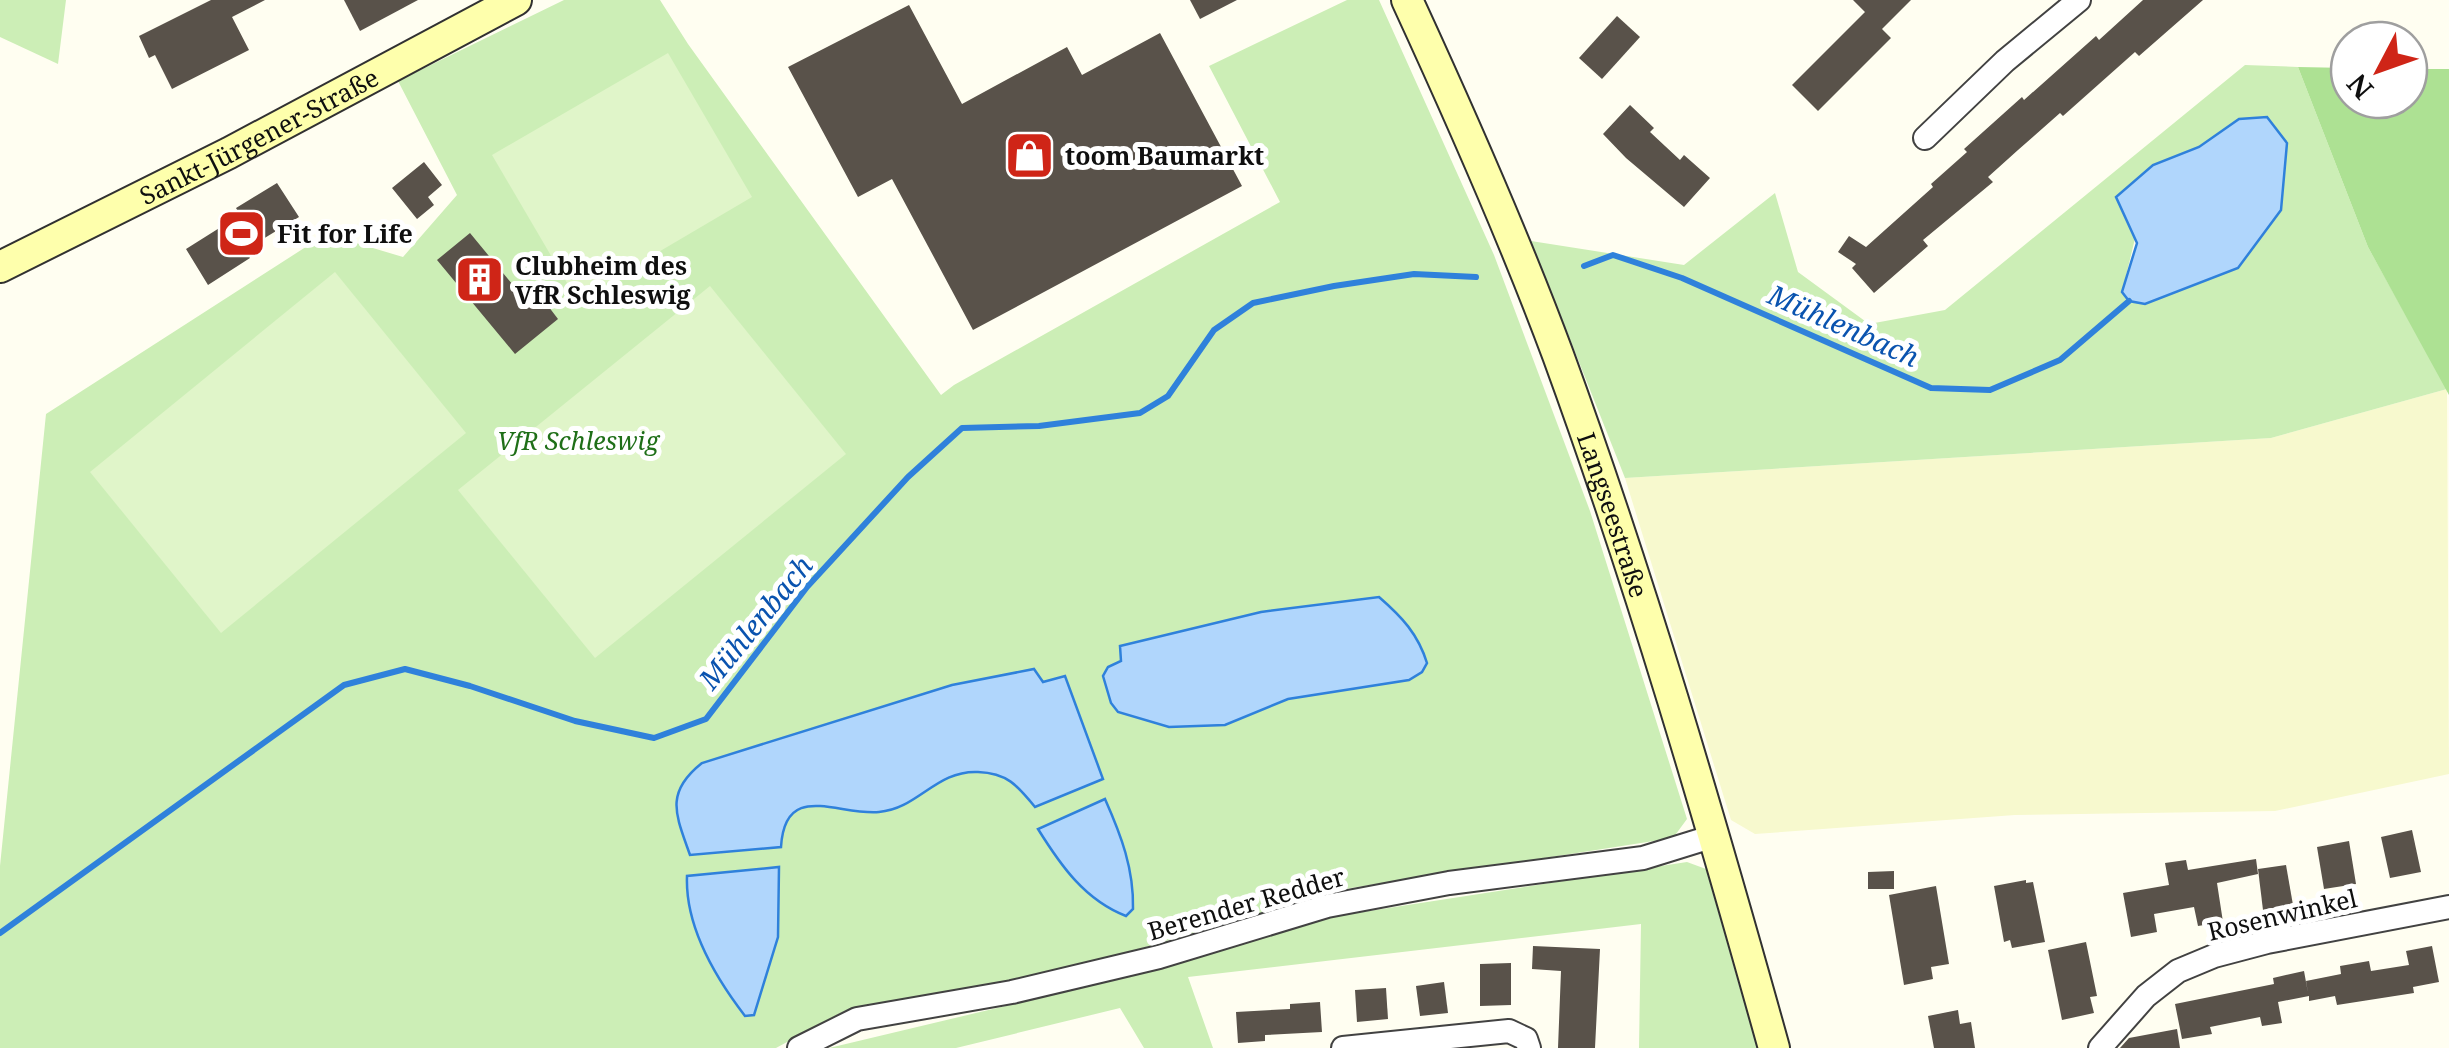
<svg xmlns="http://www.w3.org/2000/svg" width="2449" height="1048" viewBox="0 0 2449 1048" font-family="'Noto Serif',serif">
	<rect width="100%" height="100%" fill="#fffef1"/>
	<polygon fill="#f7f9ce" points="2447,389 2449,774 2275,811 2015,815 1755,834 1731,820 1625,478 2271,438"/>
	<g fill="#cceeb6" fill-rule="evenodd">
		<polygon points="0,0 66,0 58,64 0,37"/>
		<polygon points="564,0 660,0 688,44 941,395 954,385 1280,202 1209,66 1347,0 1379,0 1494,255 1590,511 1687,819 1673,838 1338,890 1139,949 1003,982 846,1010 776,1048 0,1048 0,866 46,414 326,234 403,257 457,195 398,81"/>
		<path d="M2245,65L2298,67L2368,247L2447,389L2271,438L1625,478L1531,241L1684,265L1775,193L1798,272L1869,324L1945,310ZM2239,119L2184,286L2145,304L2122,292L2153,165L2199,147Z"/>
		<polygon points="1687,862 1706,869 1757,1048 1639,1048 1641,924 1188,977 1213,1048 1144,1048 1120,1008 956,1048 829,1048 1152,971 1330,917"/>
	</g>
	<polygon fill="#ade193" points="2298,67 2349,68 2349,100 2409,100 2409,69 2449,69 2449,395 2368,247"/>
	<g fill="#e0f5c9">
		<polygon points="668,53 752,197 577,300 492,155"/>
		<polygon points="335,272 466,433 221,633 90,472"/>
		<polygon points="710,286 846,454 595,658 458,490"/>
	</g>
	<g fill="#b0d6fc" stroke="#2f81db" stroke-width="2.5">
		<polygon points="2267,117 2287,143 2281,210 2238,268 2145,304 2129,301 2122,292 2137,243 2116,197 2153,165 2199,147 2239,119"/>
		<path d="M1379,597C1402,617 1418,634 1427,663L1422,672L1409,680L1288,699L1225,725L1169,727L1118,712L1111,703L1103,676L1108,667L1121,661L1120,646L1261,612Z"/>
		<path d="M1034,669L1043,682L1065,676L1103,779L1035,807C1017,785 1007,773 978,772C936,770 918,809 879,812C838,816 785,780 781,847L690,855C676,815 664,793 702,763L952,685Z"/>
		<path d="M1105,799C1121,835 1134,869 1133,909L1126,916C1085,900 1061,866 1038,829Z"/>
		<path d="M779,867L778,937L754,1015L745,1016C715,977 685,926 687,876Z"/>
	</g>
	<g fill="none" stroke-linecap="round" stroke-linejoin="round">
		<g stroke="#2f81db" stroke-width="6">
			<polyline points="1584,266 1613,255 1682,278 1931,388 1990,390 2060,360 2129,301"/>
			<polyline points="0,933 344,685 405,669 470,686 575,721 654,738 706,719 807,587 908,477 962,428 1039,426 1140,413 1168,396 1214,330 1253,303 1334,286 1414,274 1476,277"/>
		</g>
	</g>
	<g fill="#59524a">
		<polygon points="211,0 265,0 232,17 249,50 172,89 155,55 149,58 139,36"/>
		<polygon points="344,0 418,0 360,31"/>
		<polygon points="1190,0 1237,0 1200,19"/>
		<polygon points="1853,0 1911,0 1882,29 1891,38 1818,111 1792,85 1865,12"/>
		<polygon points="2143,0 2203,0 2139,56 2135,52 2063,116 2060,113 2018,150 1988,177 1993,182 1923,240 1928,246 1874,293 1852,268 1856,264 1838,252 1849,236 1866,247 1933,187 1931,184 1967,152 1964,149 2022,97 2024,100 2096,36 2099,40"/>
		<polygon points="909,5 962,104 1067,47 1082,75 1160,33 1242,186 973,330 892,179 858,197 788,67"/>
		<polygon points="1617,16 1640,37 1602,79 1579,58"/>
		<polygon points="1630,105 1654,128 1650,132 1680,160 1684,155 1710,178 1684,207 1626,158 1603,134"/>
		<polygon points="424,162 442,185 428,197 434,205 417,219 392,188"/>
		<polygon points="277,183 299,217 245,250 250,258 208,285 186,249 240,215 236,208"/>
		<polygon points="470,233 531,307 542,298 558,319 515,354 437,260"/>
		<polygon points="2412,830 2421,872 2390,878 2381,837"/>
		<polygon points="2349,841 2356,884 2324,889 2317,847"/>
		<polygon points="2256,859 2258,874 2217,883 2223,922 2198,926 2194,907 2154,914 2157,932 2131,937 2123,893 2169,885 2165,863 2186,860 2188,870"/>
		<polygon points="2286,865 2293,905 2263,910 2258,869"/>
		<polygon points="1894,871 1894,889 1868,889 1868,872"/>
		<polygon points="2026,880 2026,883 2033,882 2045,942 2012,948 2010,940 2004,942 1994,886"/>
		<polygon points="1936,886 1949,964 1931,967 1933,979 1904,985 1889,895"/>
		<polygon points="2086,942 2097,996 2090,997 2094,1013 2062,1020 2048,950"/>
		<polygon points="1533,946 1600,949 1595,1048 1558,1048 1561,971 1532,969"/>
		<polygon points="2432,946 2439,982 2413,987 2414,993 2337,1005 2335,996 2309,1001 2309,996 2278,1002 2282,1023 2262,1026 2260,1017 2210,1027 2212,1034 2182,1039 2175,1004 2274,984 2273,978 2304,971 2308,993 2306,981 2341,974 2340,966 2369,961 2371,971 2409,965 2406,951"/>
		<polygon points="1511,963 1511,1005 1480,1006 1480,964"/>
		<polygon points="1444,982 1448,1013 1420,1016 1416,986"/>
		<polygon points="1386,988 1388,1019 1357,1022 1355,990"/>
		<polygon points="1320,1002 1322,1032 1265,1035 1265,1041 1238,1043 1236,1012 1290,1009 1290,1004"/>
		<polygon points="1958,1010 1960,1024 1971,1022 1975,1048 1934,1048 1928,1016"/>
		<polygon points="2177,1029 2180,1048 2120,1048 2129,1038"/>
	</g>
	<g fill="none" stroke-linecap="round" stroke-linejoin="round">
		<defs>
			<g id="street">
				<polyline points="1925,138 2005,61 2079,0"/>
				<polyline points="799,1048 857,1019 1012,992 1159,957 1327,906 1449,883 1643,858 1714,836"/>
				<polyline points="1343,1048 1509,1031 1526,1039 1529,1048"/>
				<polyline points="2100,1048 2146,996 2178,971 2214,956 2267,942 2449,907"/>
			</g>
			<g id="secondary">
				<path id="s1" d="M1407,0C1461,117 1513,234 1558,355C1641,582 1709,815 1774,1048"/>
				<path id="s2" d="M0,267L229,153L516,0"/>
			</g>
		</defs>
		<use href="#street" stroke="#424242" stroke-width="26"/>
		<use href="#secondary" stroke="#313131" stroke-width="34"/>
		<use href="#street" stroke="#fff" stroke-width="22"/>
		<use href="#secondary" stroke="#feffac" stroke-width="30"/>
	</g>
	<defs>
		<symbol id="shop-square" viewBox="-11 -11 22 22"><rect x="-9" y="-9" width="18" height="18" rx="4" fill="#cf2517" stroke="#fff"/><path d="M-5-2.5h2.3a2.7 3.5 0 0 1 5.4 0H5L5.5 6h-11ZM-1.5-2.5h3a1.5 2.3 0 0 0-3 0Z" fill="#fff"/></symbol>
		<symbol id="stadium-square" viewBox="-11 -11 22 22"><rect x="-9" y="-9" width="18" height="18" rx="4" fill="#cf2517" stroke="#fff"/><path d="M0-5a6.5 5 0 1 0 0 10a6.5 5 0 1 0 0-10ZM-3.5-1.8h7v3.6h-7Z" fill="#fff"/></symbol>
		<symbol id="building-square" viewBox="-11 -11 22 22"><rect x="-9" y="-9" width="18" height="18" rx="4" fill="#cf2517" stroke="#fff"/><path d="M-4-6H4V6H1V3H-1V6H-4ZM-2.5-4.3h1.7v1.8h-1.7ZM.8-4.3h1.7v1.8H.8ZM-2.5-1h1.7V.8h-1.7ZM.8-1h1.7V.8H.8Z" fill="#fff"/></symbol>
	</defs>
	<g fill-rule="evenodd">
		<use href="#shop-square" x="1002" y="128" width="55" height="55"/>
		<use href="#stadium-square" x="214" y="206" width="55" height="55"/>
		<use href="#building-square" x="452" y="252" width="55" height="55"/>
	</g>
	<g text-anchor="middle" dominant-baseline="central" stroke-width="10" stroke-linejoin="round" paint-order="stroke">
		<g font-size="25" fill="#0f0f0f" stroke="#fff">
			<text stroke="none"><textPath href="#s2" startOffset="290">Sankt-Jürgener-Straße</textPath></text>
			<text stroke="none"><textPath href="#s1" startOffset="555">Langseestraße</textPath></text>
			<text transform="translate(1246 903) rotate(-16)">Berender Redder</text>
			<text transform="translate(2282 914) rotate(-13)">Rosenwinkel</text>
		</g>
		<g font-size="25" font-weight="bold" fill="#0f0f0f" stroke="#fff" text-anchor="start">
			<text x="1065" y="155">toom Baumarkt</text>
			<text x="277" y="233">Fit for Life</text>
			<text x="515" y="265">Clubheim des<tspan x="515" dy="29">VfR Schleswig</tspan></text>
		</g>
		<g font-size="25" font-style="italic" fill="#1f6f18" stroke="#fff">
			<text x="578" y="440">VfR Schleswig</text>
		</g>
		<g font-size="28" font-style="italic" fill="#0a53af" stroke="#fff">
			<text transform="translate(1844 325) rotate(24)">Mühlenbach</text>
			<text transform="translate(755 622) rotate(-51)">Mühlenbach</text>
		</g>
	</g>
	<g transform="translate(2379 70) rotate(229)"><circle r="48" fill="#ffffff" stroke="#9f9f9f" stroke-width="2.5"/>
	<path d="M0-8L18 38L0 25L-18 38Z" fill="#cf2517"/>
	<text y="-15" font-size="28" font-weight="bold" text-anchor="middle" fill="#0f0f0f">N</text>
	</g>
</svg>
